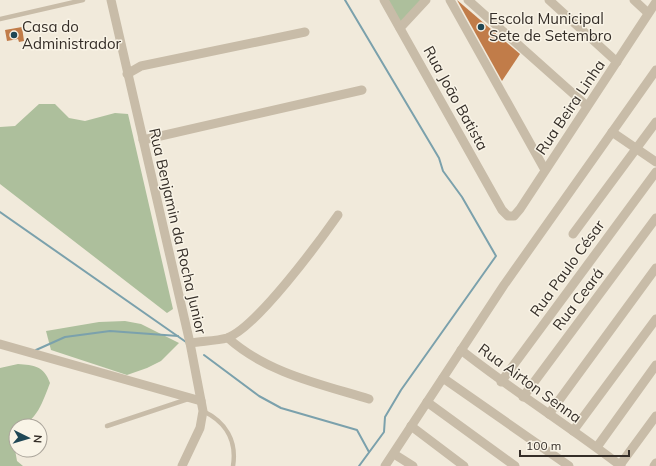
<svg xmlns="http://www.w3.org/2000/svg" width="656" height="466" viewBox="0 0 656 466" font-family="Mulish,sans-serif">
	<rect width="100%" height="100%" fill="#f1eadb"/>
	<g fill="#adbf9c">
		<polygon points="385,0 423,0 400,27"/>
		<polygon points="39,104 55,104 69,118 85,121 115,113 128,114 173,309 167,313 0,184 0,127 15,126"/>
		<polygon points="125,321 141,324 179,343 161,361 147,368 127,375 51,350 46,331 99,322"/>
		<path d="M18,364C34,365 44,366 50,383C44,398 36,426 16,426L14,444L17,461L23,466H0V368Z"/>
	</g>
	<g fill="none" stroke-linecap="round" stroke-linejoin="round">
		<g stroke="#7ba1ac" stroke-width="2">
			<polyline points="345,0 439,158 443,171 462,197 496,256 401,390 385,417 384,432 359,466"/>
			<polyline points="0,212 186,342"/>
			<polyline points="36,350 65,337 110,331 178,336"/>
			<polyline points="204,355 259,396 281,408 357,430 369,452"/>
		</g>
	</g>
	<g fill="#c17c49">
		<polygon points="457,0 520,54 502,81"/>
		<polygon points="22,27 24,41 19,42 18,39 7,41 5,30"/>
	</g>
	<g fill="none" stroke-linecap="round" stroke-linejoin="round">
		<g stroke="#c8bca8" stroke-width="4.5">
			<polyline points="0,19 83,0"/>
			<path d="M203,411C226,422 237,441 233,466"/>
			<polyline points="107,426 188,399"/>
		</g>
		<g stroke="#c8bca8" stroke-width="9">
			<polyline points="111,0 190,343 203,411 200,428 182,466"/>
			<polyline points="384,0 502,210 508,216 514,216 520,209 656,2"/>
			<polyline points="450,0 545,170"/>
			<polyline points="468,0 587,106"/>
			<polyline points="549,0 617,62"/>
			<polyline points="634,0 648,13"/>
			<polyline points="400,28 426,0"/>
			<polyline points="127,74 141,66 305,32"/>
			<polyline points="612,132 656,162"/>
			<polyline points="143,140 362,90"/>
			<polyline points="573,234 656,122"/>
			<path d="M228,338C267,373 320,384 369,399"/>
			<path d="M190,343C202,341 216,341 227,338C256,328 319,242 338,215"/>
			<polyline points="0,344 201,401"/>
			<path d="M461,350C513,391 569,426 621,466"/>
			<polyline points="443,378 569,466"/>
			<polyline points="501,382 656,172"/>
			<polyline points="523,397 656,218"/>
			<polyline points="427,402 515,466"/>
			<polyline points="549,414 656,268"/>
			<polyline points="411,426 464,466"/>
			<polyline points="573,431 656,319"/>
			<polyline points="597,447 656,365"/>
			<polyline points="394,454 413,466"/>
			<polyline points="620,465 656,416"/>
			<polyline points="385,466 504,285 656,70"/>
			<polyline points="654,466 656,463"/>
		</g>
	</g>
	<g fill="#1f4755" stroke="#f9f4e7" stroke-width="1.5">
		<circle cx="481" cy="27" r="4"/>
		<circle cx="14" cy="35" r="4"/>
	</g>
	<g text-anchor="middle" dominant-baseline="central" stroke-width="3" stroke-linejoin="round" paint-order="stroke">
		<g font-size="15" fill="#352e28" stroke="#f9f4e7" text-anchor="start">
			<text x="489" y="18">Escola Municipal<tspan x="489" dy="17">Sete de Setembro</tspan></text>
			<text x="22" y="26">Casa do<tspan x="22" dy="17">Administrador</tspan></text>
		</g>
		<g font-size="15" fill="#352e28" stroke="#f9f4e7">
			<text transform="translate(456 98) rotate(61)">Rua Joāo Batista</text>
			<text transform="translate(570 107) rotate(-56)">Rua Beira Linha</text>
			<text transform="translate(178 231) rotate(77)">Rua Benjamin da Rocha Junior</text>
			<text transform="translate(567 268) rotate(-54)">Rua Paulo César</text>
			<text transform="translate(578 299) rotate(-53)">Rua Ceará</text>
			<text transform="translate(530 383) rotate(36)">Rua Airton Senna</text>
		</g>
	</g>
	<g transform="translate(28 438) rotate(95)"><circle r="19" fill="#f9f4e7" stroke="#aba59b"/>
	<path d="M0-3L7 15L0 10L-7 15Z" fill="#1f4755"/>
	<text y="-6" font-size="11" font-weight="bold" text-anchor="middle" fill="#352e28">N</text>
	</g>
	<path d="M520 450v6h109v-6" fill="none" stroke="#352e28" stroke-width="2"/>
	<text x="526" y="450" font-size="12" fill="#352e28" stroke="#f9f4e7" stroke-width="3" paint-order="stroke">100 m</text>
</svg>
